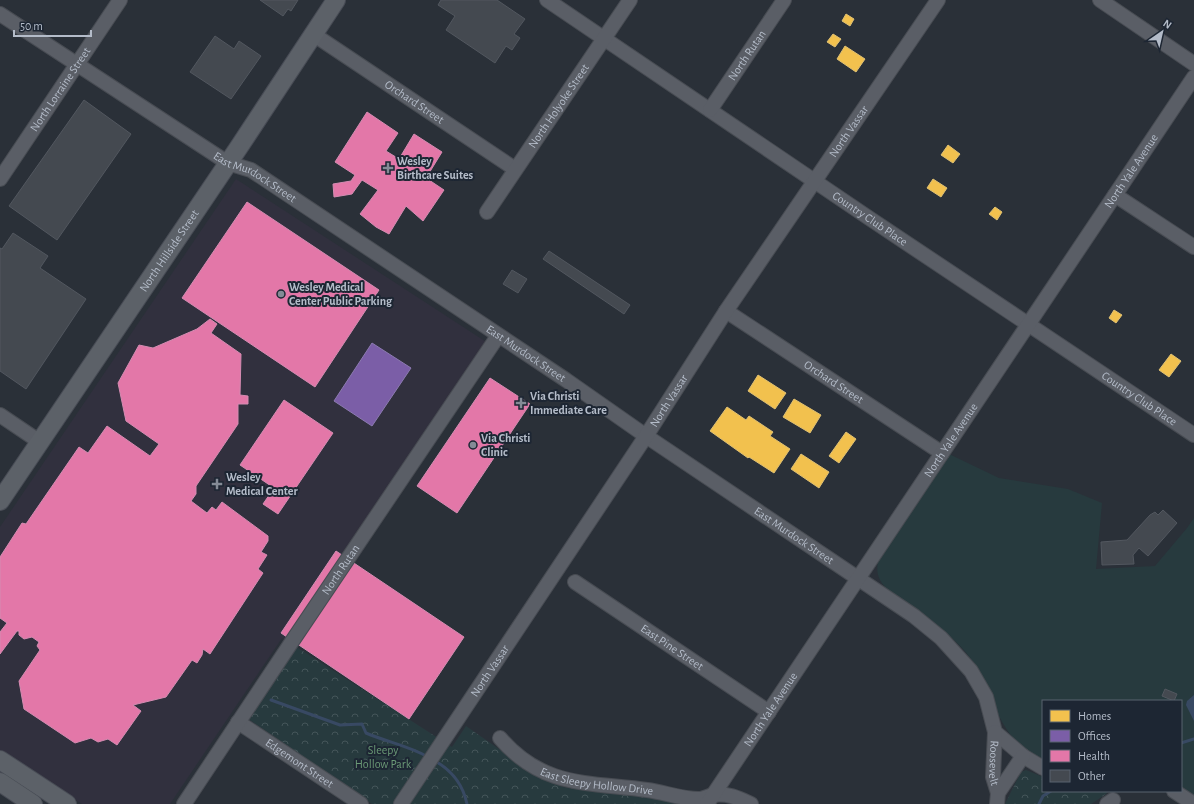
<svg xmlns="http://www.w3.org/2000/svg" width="1194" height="804" viewBox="0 0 1194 804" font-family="'Alegreya Sans',sans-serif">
	<defs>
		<pattern id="forest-crowns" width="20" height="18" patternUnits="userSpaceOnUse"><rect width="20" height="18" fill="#273a3e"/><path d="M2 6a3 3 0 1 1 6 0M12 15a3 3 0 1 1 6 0" fill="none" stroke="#445559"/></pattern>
	</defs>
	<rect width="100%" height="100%" fill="#2a3038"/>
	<polygon fill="#31303e" points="236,179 497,349 296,646 282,638 170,804 82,804 0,751 0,527"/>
	<path fill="#273a3e" d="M949,454L999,478L1068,489L1102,503L1096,569L1155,566L1187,528L1194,518V796L1181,786V701H1043V761C1036,757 1029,753 1023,748C992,722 989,676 962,648C945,630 925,616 905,602C897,595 885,590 880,580C876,572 877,565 879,557Z"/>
	<g fill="url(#forest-crowns)">
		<polygon points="295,646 452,747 466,726 519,763 563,787 649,797 684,804 372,804 247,718"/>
		<polygon points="1026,770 1043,777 1043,791 1108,791 1106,794 1091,804 1005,804 1021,772"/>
	</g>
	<polygon fill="#384963" points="1194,695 1194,721 1186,705 1187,701"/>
	<g fill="#f2c14e" stroke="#dfc073">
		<polygon points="846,14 854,19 850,26 842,21"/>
		<polygon points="833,34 841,39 835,47 827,42"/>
		<polygon points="845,46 865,59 856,72 837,59"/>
		<polygon points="948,145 960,154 953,163 941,155"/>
		<polygon points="933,179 947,188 941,197 927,188"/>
		<polygon points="995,207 1002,212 997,220 989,214"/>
		<polygon points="1114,310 1122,315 1116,323 1109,318"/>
		<polygon points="1171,354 1181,361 1169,377 1159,370"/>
		<polygon points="758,375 786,393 775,409 748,391"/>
		<polygon points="794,399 821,415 810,433 783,417"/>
		<polygon points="727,407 746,420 749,416 773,432 770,436 790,449 774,473 749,457 748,458 710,431"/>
		<polygon points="846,432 856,439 839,463 829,456"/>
		<polygon points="801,454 829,472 819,488 791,469"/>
	</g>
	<polygon fill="#7b5ea7" stroke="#8c7ab1" points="372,343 411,368 372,426 334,401"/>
	<g fill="#e377a8" stroke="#d58cb2">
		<polygon points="367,112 398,133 386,151 399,159 414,134 442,152 426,178 444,190 423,221 406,206 389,234 376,227 360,214 378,190 362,180 352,194 334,197 333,184 351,181 355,175 335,162"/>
		<polygon points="247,202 379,290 315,387 182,298"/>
		<polygon points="210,319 217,324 211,333 241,354 240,395 248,396 248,404 238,404 238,424 196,486 196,494 191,501 207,513 212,507 216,510 222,502 268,536 268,541 261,552 267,555 258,569 263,573 210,654 203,649 202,655 197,663 192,660 166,697 133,705 141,711 117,745 108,739 98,742 91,738 75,743 24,709 19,681 40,650 37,646 39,642 32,637 24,639 19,635 19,631 17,631 0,654 0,632 7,623 0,618 0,557 22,523 26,524 79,447 88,453 107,426 150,456 159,444 126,421 118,383 139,345 153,348 197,329"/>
		<polygon points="490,378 530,404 457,513 417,486"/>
		<polygon points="284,400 333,433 278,514 263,504 274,488 240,465"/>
		<polygon points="336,551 464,637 409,719 281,633"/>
	</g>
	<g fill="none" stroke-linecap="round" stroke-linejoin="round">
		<g stroke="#384963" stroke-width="3">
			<path d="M271,700L340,725L362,724L366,733C387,742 409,746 428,757"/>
			<polyline points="1181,743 1194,739"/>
			<path d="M435,761C451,770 463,785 467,804"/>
			<polyline points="1039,804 1043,796 1051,791"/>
		</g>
	</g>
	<g fill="#444950" stroke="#52575f">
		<polygon points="260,0 298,0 291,11 288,9 283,16"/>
		<polygon points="441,0 497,0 525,19 514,34 520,38 512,50 506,46 495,63 446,30 455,16 438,5"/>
		<polygon points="215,36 234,49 239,41 261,56 231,99 190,72"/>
		<polygon points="84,100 131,134 57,240 9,206"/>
		<polygon points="13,233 48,256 40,268 86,299 26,389 0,371 0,248 2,249"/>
		<polygon points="549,251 630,305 624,314 543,259"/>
		<polygon points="512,270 527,279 518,293 503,284"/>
		<polygon points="1163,510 1177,523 1148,556 1139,548 1133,555 1134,564 1102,565 1101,542 1127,540 1150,515 1155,512 1158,515"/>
		<polygon points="1165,689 1177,694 1174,701 1162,696"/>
	</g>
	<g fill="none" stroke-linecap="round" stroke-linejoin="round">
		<defs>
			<g id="minor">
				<path id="s1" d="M547,0L869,218L1194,435"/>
				<polyline points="1100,0 1194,64"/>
				<path id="s2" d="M0,14L228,163L251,170L566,380L646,436L914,616L941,638L971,671L986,697L995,732L1023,756L1043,768"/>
				<path id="s3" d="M313,34L515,169"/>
				<path id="s4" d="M710,110L784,0"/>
				<path id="s5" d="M0,179L120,0"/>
				<polyline points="1115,195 1194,247"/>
				<path id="s6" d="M487,212L630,0"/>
				<path id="s7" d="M726,311L942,453"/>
				<polyline points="0,415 40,442"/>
				<path id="s8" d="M575,582L769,712"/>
				<path id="s9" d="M238,722L361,804"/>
				<path id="s10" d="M995,732L993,777L998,793"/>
				<path id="s11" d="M500,738C543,788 588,782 647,790C664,792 684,800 701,799C705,798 709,796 713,795C728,793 738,798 751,804"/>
				<polyline points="1174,791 1194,804"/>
				<path id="s12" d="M184,804L291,643L498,336"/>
				<path id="s13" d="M401,804L646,436L726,311L938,0"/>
				<path id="s14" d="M707,804L1194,77"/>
				<polyline points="997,804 998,793 1023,756"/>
				<polyline points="1107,804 1113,800"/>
			</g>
			<g id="major">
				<path id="s15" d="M0,501L239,147L336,0"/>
				<polyline points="0,760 67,804"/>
				<polyline points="0,782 33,804"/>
			</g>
		</defs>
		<use href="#minor" stroke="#484c53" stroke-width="16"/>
		<use href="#major" stroke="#484c55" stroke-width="20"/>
		<use href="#minor" stroke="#5a5e66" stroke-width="14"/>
		<use href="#major" stroke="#5c6168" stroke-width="18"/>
	</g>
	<g fill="#848b96" stroke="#1d2633" stroke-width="1.5">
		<path d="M386 162h4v4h4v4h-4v4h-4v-4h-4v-4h4z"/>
		<circle cx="281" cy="294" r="4"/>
		<path d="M519 397h4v4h4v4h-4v4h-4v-4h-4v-4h4z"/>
		<circle cx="473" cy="445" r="4"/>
		<path d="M215 478h4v4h4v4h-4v4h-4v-4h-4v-4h4z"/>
	</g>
	<g text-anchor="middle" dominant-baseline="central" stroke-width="4" stroke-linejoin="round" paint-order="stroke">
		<g font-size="12" fill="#b4bcc9" stroke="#1d2633">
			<text stroke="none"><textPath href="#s4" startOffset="66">North Rutan</textPath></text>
			<text stroke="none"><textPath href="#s5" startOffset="108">North Lorraine Street</textPath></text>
			<text stroke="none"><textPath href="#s3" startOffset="122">Orchard Street</textPath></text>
			<text stroke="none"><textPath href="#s6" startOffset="128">North Holyoke Street</textPath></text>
			<text stroke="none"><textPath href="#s13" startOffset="808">North Vassar</textPath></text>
			<text stroke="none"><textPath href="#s14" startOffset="762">North Yale Avenue</textPath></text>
			<text stroke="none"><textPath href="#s2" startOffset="303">East Murdock Street</textPath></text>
			<text stroke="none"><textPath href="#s1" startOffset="390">Country Club Place</textPath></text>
			<text stroke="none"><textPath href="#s15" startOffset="302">North Hillside Street</textPath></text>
			<text stroke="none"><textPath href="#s2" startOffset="627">East Murdock Street</textPath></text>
			<text stroke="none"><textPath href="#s7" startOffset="129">Orchard Street</textPath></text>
			<text stroke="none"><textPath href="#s1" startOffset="714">Country Club Place</textPath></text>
			<text stroke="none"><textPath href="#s13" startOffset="484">North Vassar</textPath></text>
			<text stroke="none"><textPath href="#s14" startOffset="438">North Yale Avenue</textPath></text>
			<text stroke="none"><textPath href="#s2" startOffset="951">East Murdock Street</textPath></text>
			<text stroke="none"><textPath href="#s12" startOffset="282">North Rutan</textPath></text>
			<text stroke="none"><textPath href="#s8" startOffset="117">East Pine Street</textPath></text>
			<text stroke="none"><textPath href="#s13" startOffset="160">North Vassar</textPath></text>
			<text stroke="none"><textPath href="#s14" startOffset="114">North Yale Avenue</textPath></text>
			<text stroke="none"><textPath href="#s9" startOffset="74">Edgemont Street</textPath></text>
			<text stroke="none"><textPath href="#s10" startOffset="31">Roosevelt</textPath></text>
			<text stroke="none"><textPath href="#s11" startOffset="110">East Sleepy Hollow Drive</textPath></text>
		</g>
		<g font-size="12" font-weight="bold" fill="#b4bcc9" stroke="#1d2633" text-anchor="start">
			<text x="397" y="161">Wesley<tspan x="397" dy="14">Birthcare Suites</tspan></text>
			<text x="289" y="287">Wesley Medical<tspan x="289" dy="14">Center Public Parking</tspan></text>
			<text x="530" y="396">Via Christi<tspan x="530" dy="14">Immediate Care</tspan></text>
			<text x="481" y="438">Via Christi<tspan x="481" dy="14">Clinic</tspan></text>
			<text x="226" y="477">Wesley<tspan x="226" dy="14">Medical Center</tspan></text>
		</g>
		<g font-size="12" fill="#6b9a76" stroke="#1d2633">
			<text x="383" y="750">Sleepy<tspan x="383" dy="14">Hollow Park</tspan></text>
		</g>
	</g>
	<rect x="1042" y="700" width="140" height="92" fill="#1d2633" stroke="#59626f"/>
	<rect x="1050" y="710" width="20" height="12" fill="#f2c14e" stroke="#59626f"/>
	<text x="1078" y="720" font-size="12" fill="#b4bcc9">Homes</text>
	<rect x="1050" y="730" width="20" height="12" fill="#7b5ea7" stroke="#59626f"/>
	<text x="1078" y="740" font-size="12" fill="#b4bcc9">Offices</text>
	<rect x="1050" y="750" width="20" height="12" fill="#e377a8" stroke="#59626f"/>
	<text x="1078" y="760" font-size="12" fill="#b4bcc9">Health</text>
	<rect x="1050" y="770" width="20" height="12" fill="#444950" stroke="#59626f"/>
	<text x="1078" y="780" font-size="12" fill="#b4bcc9">Other</text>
	<g transform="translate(1162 32) rotate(34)" stroke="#1d2633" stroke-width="3" paint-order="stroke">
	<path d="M0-3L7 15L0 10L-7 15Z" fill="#b4bcc9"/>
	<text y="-6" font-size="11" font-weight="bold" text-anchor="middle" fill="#b4bcc9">N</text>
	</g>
	<path d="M14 30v6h77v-6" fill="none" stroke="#b4bcc9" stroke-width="2"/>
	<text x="20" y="30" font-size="12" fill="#b4bcc9" stroke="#1d2633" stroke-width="3" paint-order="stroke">50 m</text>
</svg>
